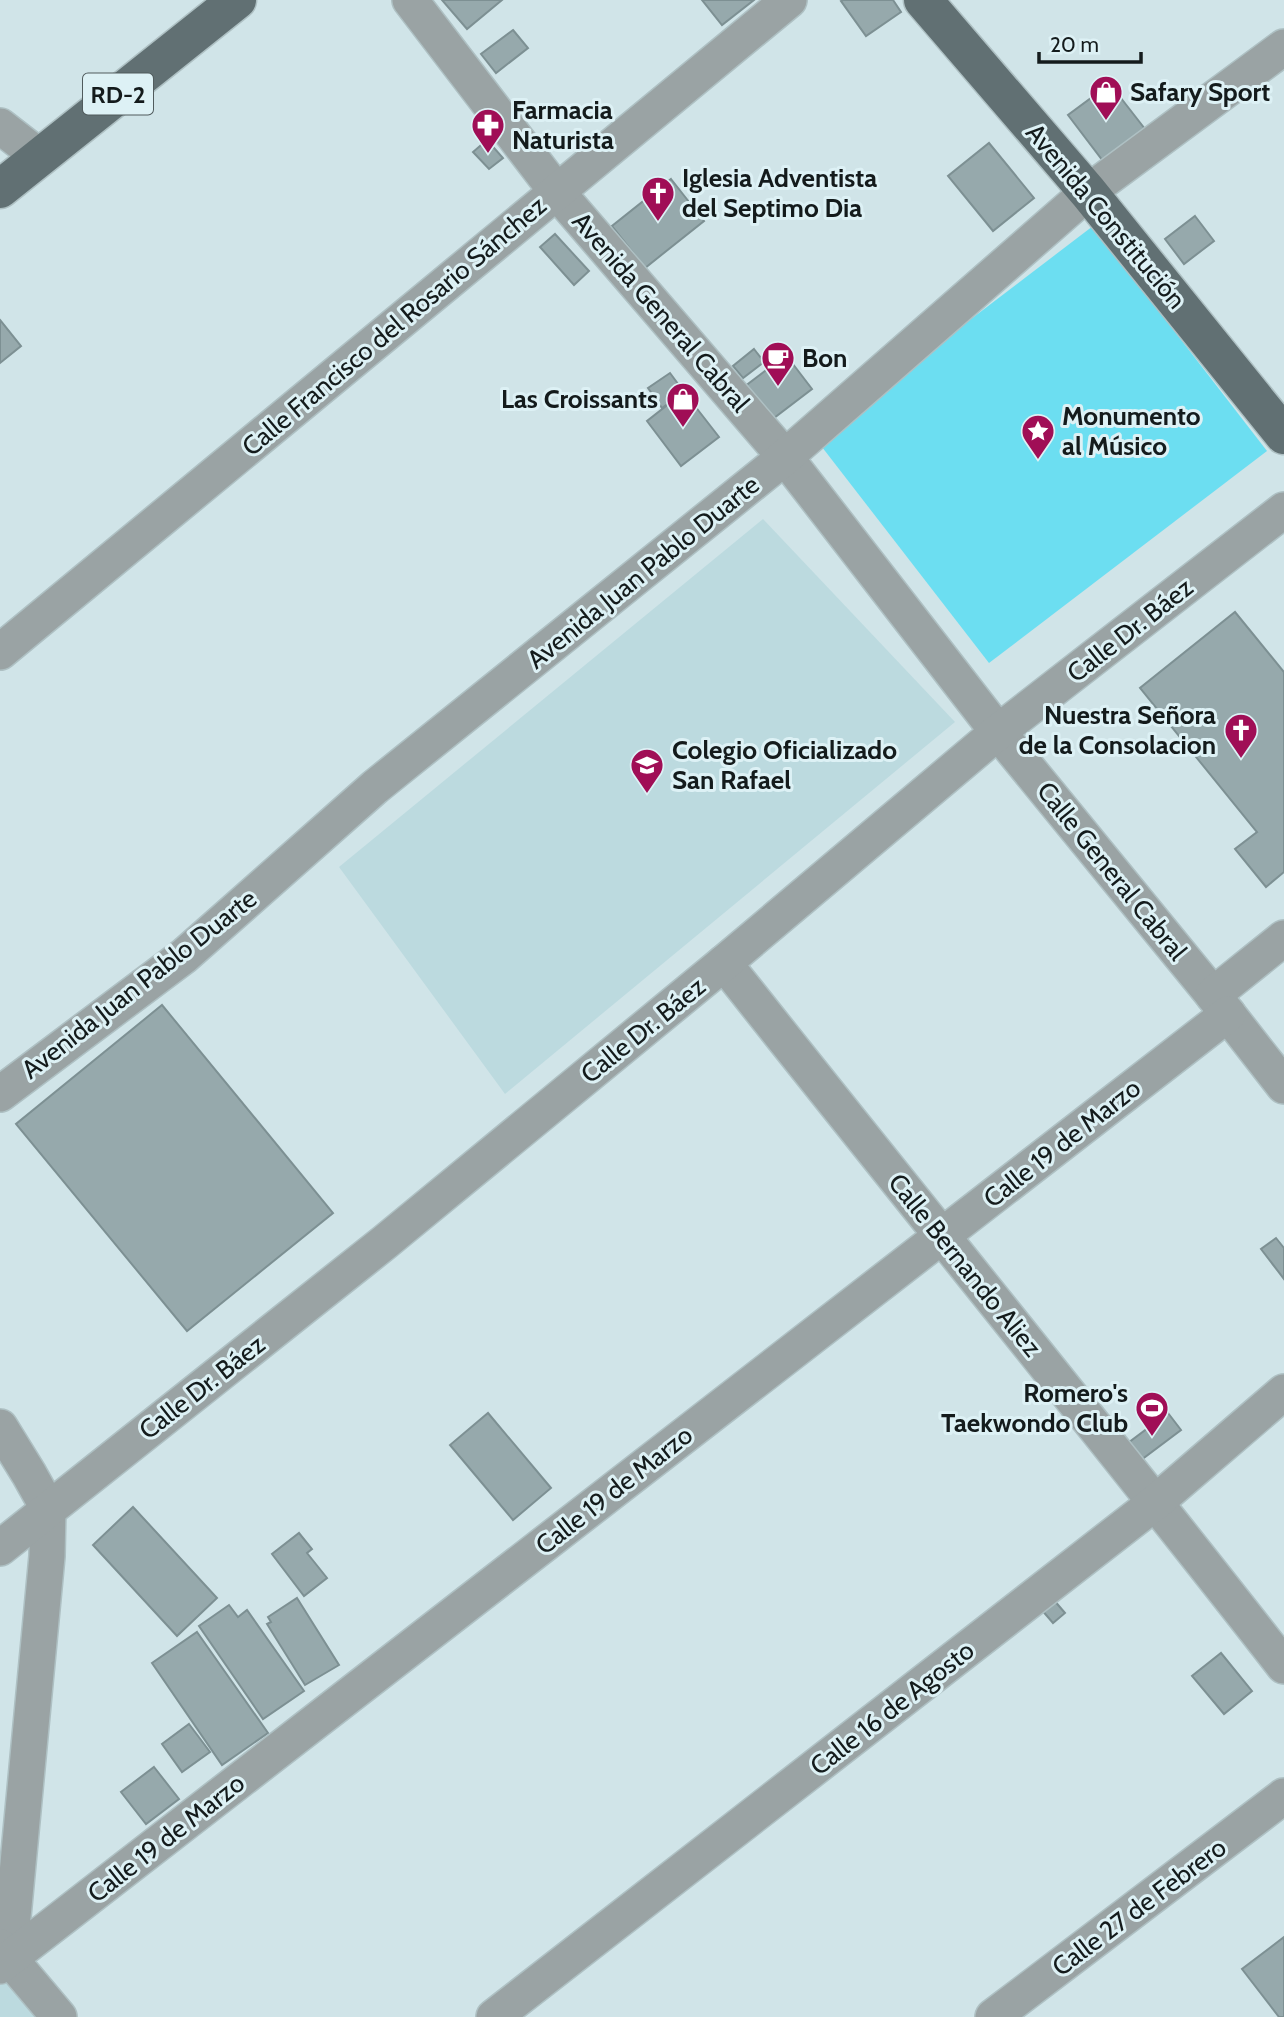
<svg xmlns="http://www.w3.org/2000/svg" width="1284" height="2017" viewBox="0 0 1284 2017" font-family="Cabin,sans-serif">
	<rect width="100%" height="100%" fill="#d0e4e8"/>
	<g fill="#bcdadf">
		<polygon points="763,519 955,722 505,1094 339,867"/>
		<polygon points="0,1955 49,2017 0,2017"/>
	</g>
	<polygon fill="#6cdef1" points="1093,226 1267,451 989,663 815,438"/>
	<g fill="#96a9ac" stroke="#7d9093" stroke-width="2">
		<polygon points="442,0 502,0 467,29"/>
		<polygon points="702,0 754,0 722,25"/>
		<polygon points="843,0 893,0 901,12 866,36 841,1"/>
		<polygon points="513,30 528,48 496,73 481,54"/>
		<polygon points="1110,84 1145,129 1103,161 1068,115"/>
		<polygon points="487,140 503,158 489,169 473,152"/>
		<polygon points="989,143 1034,198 993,231 948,176"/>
		<polygon points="671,179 704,221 645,268 612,226"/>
		<polygon points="1195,216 1214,241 1184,264 1165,239"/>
		<polygon points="555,234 589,271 574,285 540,247"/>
		<polygon points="0,320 21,346 0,363"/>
		<polygon points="754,349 764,362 743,378 733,366"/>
		<polygon points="786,355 812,389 770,421 744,387"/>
		<polygon points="670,373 684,392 662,408 648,388"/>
		<polygon points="684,392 719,437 681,466 647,421"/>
		<polygon points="1235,612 1284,672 1284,872 1266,887 1235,849 1257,832 1140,688"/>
		<polygon points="162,1005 333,1213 187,1331 16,1124"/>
		<polygon points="1276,1238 1284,1248 1284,1279 1261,1249"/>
		<polygon points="488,1413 551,1488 513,1520 450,1445"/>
		<polygon points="1168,1413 1181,1430 1137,1463 1124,1446"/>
		<polygon points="133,1507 217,1598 177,1636 93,1545"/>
		<polygon points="299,1533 312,1549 307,1553 327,1578 304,1596 272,1554"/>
		<polygon points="297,1598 339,1665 305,1685 267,1624 271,1622 268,1617"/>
		<polygon points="1053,1599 1065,1613 1053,1623 1041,1609"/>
		<polygon points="229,1605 238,1617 247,1610 304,1691 263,1719 199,1626"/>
		<polygon points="197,1632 268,1733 222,1765 152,1663"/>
		<polygon points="1221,1653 1252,1691 1224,1714 1192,1676"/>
		<polygon points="189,1724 210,1752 182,1772 162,1744"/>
		<polygon points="154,1767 179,1799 146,1824 121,1792"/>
		<polygon points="1284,1937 1284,2017 1279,2017 1242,1969"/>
	</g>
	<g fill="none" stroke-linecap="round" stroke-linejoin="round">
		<defs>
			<g id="minor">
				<polyline points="410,0 557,192 785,457 998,732 1213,995 1284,1086"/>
				<polyline points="0,126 40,157"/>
				<polyline points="0,652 789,0"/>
				<path d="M724,963C910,1198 1100,1430 1284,1666"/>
				<polyline points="1213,995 1284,938"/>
				<polyline points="0,1094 184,956 375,787 785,457 1088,192 1284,47"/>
				<polyline points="0,1427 29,1474 48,1508 47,1556 9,1959"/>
				<polyline points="0,1548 385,1242 724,963 998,732 1284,510"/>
				<polyline points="0,1947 59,2017"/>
				<polyline points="0,1966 1228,1014"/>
				<polyline points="494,2017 1156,1502 1284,1392"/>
				<polyline points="993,2017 1284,1796"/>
			</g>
			<g id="major">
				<polyline points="923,0 1088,192 1284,435"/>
				<polyline points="0,189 237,0"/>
			</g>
		</defs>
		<use href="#minor" stroke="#aec0c3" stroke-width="38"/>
		<use href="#major" stroke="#aec0c3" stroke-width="41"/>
		<use href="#minor" stroke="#9aa3a4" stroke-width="35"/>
		<use href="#major" stroke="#617073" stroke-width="38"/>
	</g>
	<defs>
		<symbol id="shop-pin" viewBox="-11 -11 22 30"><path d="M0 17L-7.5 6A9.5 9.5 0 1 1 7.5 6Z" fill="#a00e56" stroke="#ddf1f5"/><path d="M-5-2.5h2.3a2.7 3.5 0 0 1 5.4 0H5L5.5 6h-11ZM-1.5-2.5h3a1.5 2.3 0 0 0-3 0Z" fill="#fff"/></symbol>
		<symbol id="pharmacy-pin" viewBox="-11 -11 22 30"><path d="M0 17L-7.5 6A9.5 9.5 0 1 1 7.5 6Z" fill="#a00e56" stroke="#ddf1f5"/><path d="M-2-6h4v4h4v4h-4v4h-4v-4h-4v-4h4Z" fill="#fff"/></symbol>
		<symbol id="church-pin" viewBox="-11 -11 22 30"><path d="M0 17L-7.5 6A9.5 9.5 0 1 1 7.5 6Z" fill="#a00e56" stroke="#ddf1f5"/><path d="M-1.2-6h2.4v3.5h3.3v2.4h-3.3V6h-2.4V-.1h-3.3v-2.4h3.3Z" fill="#fff"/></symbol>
		<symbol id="cafe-pin" viewBox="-11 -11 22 30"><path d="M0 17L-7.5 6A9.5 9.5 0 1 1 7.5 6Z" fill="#a00e56" stroke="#ddf1f5"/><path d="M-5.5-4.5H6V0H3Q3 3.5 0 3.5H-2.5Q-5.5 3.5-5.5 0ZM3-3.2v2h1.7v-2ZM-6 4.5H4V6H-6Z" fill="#fff"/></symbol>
		<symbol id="sight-pin" viewBox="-11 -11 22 30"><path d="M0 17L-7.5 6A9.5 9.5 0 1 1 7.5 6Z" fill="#a00e56" stroke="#ddf1f5"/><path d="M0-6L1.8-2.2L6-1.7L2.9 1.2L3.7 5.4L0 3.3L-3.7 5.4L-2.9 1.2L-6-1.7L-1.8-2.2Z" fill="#fff"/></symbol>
		<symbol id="university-pin" viewBox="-11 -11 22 30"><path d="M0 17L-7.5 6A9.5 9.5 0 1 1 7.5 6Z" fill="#a00e56" stroke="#ddf1f5"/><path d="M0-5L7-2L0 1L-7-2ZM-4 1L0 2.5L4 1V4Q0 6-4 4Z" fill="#fff"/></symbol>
		<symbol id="stadium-pin" viewBox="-11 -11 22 30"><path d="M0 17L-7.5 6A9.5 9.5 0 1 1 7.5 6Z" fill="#a00e56" stroke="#ddf1f5"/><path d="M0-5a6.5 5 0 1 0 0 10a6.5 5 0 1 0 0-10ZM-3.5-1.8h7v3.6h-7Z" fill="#fff"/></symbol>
	</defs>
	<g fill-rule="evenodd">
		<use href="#shop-pin" x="1087" y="73" width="38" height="52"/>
		<use href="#pharmacy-pin" x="469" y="106" width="38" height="52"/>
		<use href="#church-pin" x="639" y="174" width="38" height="52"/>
		<use href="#cafe-pin" x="759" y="339" width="38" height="52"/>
		<use href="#shop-pin" x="664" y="380" width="38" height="52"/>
		<use href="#sight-pin" x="1019" y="412" width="38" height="52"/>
		<use href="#church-pin" x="1222" y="711" width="38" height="52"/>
		<use href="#university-pin" x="628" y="746" width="38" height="52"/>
		<use href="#stadium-pin" x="1133" y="1389" width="38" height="52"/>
	</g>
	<g text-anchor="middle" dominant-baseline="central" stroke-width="6" stroke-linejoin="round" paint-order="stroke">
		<rect fill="#ddf1f5" stroke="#505b5d" stroke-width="2" x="83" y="73.5" width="70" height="41" rx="5"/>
		<g font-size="24" font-weight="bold" fill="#141b1c">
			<text x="118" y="94">RD-2</text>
		</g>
		<g font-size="26" font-weight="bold" fill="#141b1c" stroke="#ddf1f5" text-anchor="start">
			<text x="1130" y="92">Safary Sport</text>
			<text x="512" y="110">Farmacia<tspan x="512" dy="30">Naturista</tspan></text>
			<text x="682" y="178">Iglesia Adventista<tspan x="682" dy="30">del Septimo Dia</tspan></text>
			<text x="802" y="358">Bon</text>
			<text x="658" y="399" text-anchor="end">Las Croissants</text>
			<text x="1062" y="416">Monumento<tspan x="1062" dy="30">al Músico</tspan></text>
			<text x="1216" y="715" text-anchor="end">Nuestra Señora<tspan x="1216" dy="30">de la Consolacion</tspan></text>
			<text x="672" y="750">Colegio Oficializado<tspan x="672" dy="30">San Rafael</tspan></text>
			<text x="1128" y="1393" text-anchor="end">Romero's<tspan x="1128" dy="30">Taekwondo Club</tspan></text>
		</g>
		<g font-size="26" fill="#141b1c" stroke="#ddf1f5">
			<text transform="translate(1106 216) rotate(50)">Avenida Constitución</text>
			<text transform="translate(661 312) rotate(49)">Avenida General Cabral</text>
			<text transform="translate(394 326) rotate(-40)">Calle Francisco del Rosario Sánchez</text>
			<text transform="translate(643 572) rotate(-39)">Avenida Juan Pablo Duarte</text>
			<text transform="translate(1130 630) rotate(-38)">Calle Dr. Báez</text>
			<text transform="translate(1112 871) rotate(51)">Calle General Cabral</text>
			<text transform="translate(139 984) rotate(-38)">Avenida Juan Pablo Duarte</text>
			<text transform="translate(643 1030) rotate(-39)">Calle Dr. Báez</text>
			<text transform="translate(1062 1143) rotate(-38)">Calle 19 de Marzo</text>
			<text transform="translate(965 1265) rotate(51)">Calle Bernando Aliez</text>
			<text transform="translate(202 1387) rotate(-38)">Calle Dr. Báez</text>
			<text transform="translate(614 1490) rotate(-38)">Calle 19 de Marzo</text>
			<text transform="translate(892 1708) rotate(-38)">Calle 16 de Agosto</text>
			<text transform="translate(166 1838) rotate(-38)">Calle 19 de Marzo</text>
			<text transform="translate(1139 1907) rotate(-37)">Calle 27 de Febrero</text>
		</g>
	</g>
	<path d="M1039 52v10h102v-10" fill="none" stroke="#141b1c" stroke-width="3.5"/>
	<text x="1050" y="52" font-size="21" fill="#141b1c" stroke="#ddf1f5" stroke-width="5" paint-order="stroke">20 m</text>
</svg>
